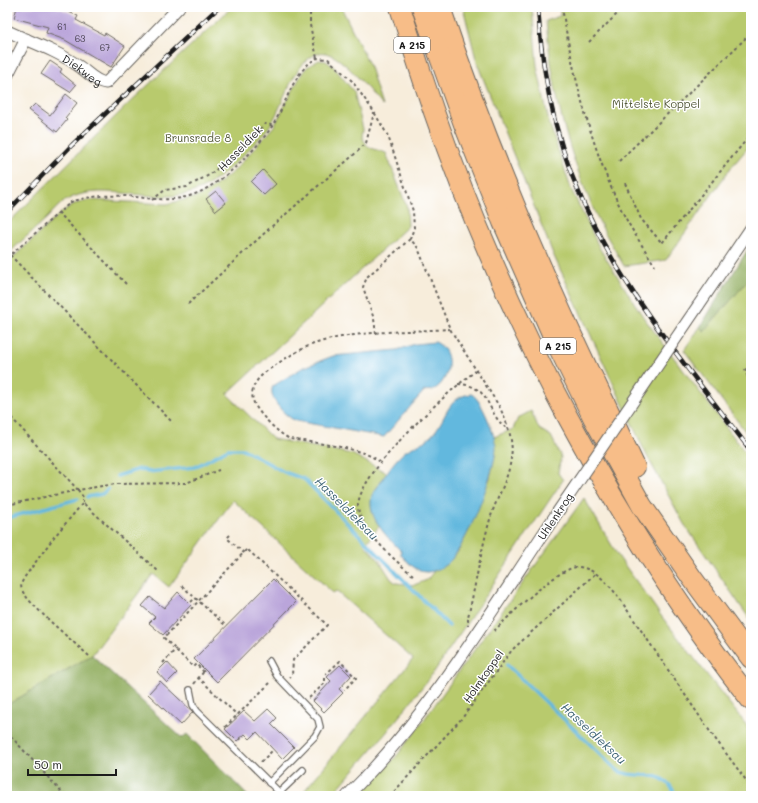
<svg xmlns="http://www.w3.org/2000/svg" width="758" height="803" viewBox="0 0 758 803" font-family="Mali,sans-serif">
	<rect width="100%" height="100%" fill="#fff"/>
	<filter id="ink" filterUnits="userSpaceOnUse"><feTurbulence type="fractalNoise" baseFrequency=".025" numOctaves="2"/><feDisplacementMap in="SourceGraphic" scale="8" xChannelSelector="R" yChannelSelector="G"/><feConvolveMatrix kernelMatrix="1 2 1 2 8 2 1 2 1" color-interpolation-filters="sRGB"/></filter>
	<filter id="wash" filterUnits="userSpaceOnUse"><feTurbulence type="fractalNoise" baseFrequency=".012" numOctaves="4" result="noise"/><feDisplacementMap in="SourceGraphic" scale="16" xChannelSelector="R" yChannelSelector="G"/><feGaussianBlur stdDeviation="0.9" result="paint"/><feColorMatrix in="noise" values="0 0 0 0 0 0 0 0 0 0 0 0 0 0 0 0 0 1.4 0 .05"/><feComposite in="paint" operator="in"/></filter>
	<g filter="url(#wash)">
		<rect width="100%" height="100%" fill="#f7eddb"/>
		<g fill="#b8ca6d" stroke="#6a7344">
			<path d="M232,7H341L369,64L382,106C371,93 338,48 319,53C292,62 284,106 269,127C254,146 230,170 210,184C165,214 105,176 65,201C58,205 53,212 47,218C34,230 20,242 7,255V224L130,102Z"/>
			<polygon points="463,7 532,7 537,66 549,122 571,189 600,249 644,318 751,460 751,621 684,524 646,454 553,254 477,63"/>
			<path d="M560,7H751V144L729,170L666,260L624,266C612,245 599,224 590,201C564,141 552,85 546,21L560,16Z"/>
			<path d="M319,60L326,61L333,66L354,92L363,129L362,137L368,147L386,153L407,207L408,226L227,394L273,439L352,454L387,473C371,497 365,498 379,526L365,545L379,560L391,579L396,583L414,585L427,580L434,571L448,563L458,552L490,478L495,455L494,437L513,429L518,418L531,411L539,429L551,436L561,457L558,473L563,480L434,672L386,733L339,787L329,796H300L413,659L336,591L333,593L233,500L169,587L153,574L92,655L7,705V263L62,212L74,204L90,200L167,204L199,196L211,189L234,171L274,126L302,73L307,67Z"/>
			<polygon points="751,277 751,439 684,350 700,327 704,331"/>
			<polygon points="584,498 618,556 662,617 751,731 751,796 358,796 395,758 415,732"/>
		</g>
		<g fill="#92ae60" stroke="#57653e">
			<polygon points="751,244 751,277 704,331 700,327"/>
			<polygon points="92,655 182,738 187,734 248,796 7,796 7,705"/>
		</g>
		<g fill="#62b8de" stroke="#3f6a7d">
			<path d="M435,342C455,350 451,381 433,390C431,391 427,390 424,391L384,437L296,421C286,417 267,398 273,386L302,368L333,356L397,350L415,344Z"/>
			<path d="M471,394C481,397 496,437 496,448C495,472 466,548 448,563C442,568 434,572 426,572C415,571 408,562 401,555V551C387,537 366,517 372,495C382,481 390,465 403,453C412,446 423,444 431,436C447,420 446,397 471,394Z"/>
		</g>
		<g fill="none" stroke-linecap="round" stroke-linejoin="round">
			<g stroke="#62b8de" stroke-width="3.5">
				<polyline points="117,476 140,469 148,472 195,467 228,449 243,449 284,472 304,479 449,626"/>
				<polyline points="87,497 102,494 108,489"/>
				<polyline points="7,518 78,499"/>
				<path d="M507,665L617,770C636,782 663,764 676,796"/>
			</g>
		</g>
		<g id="blocks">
			<g fill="#baa5da">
				<polygon points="17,7 55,7 64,10 78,16 76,20 104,35 105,33 125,46 111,67 65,40 46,33 48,27 14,18"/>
				<polygon points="50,61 62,69 60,72 76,85 70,92 41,74"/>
				<polygon points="66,94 77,103 65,118 67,120 57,132 29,110 35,104 50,115"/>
				<polygon points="263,170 276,184 264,195 251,182"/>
				<polygon points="216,191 226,203 216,211 206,199"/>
				<polygon points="273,579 296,602 217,682 194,659"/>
				<polygon points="178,592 191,605 163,635 149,623 155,617 142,606 150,597 164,608"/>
				<polygon points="167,662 177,673 167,683 157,672"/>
				<polygon points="340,665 351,676 339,689 343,693 324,712 313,701 331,681 327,677"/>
				<polygon points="160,681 193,712 181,725 148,694"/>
				<polygon points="268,709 277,718 271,724 294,747 282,759 257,732 250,739 245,734 237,741 225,729 244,711 255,721"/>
			</g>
		</g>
	</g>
	<g filter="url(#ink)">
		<use href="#blocks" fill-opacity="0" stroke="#69655f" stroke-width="1"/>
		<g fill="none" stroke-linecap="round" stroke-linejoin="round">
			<defs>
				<g id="service">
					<polyline points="190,690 193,705 197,711 283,796"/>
					<polyline points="269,783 315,736 320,727 318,719 277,676 269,661"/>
					<polyline points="279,793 303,770"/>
				</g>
				<g id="minor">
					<path id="s1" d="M7,31C31,42 58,51 80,67C87,72 96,82 106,83L179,7"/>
					<polyline points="7,76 26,39"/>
					<polyline points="698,306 751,228"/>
					<path d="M347,796C431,713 492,610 557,513"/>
				</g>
				<path id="trunk" d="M441,7C483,133 535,256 592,376"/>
				<g id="motorway">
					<path d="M400,7C411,42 422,77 434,112C506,319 616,528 751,700"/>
					<polyline points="422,7 464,124 503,222 554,338 594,419 642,506 692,578 751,658"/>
					<polyline points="592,376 635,467"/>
				</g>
			</defs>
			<use href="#service" stroke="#69655f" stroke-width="8"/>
			<use href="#minor" stroke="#69655f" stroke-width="13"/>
			<use href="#trunk" stroke="#69655f" stroke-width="20"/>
			<use href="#motorway" stroke="#69655f" stroke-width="22"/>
			<g stroke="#69655f" stroke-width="2" stroke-dasharray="3 3" stroke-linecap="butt">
				<polyline points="310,7 310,25 317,58"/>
				<path d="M562,7C573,76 592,151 623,213C632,231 644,248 655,266"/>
				<polyline points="589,42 624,7"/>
				<polyline points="619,161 751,33"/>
				<polyline points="625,183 641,219 662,243 751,134"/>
				<polyline points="152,200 165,190 187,187 209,175 226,162 265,124 269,124 272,126"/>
				<polyline points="58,212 126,284"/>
				<polyline points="10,255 173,423"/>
				<path d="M7,258L71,202C89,196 107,195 125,196C152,198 174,204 200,192C225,180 257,149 273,125C287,103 293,71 317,58L328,59L352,81L374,112L388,136L413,211L414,228L410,239L418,248L450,329L499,406C507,422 514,440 511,458C509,478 497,497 491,516C481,549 476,583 468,617V626"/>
				<polyline points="188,304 270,228 357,152 366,143 374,113"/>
				<polyline points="376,334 374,319 363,287 367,277 410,239"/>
				<polyline points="751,365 745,370 751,385"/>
				<path d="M458,384C493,385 485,415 508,429"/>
				<polyline points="7,413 78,490 7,505"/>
				<path d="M380,462C363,447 313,443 290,439C279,434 256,412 253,400C249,384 262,374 274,366C286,358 300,349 314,344C353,330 409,332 450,329"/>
				<polyline points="83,503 83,497 78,490 115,484 186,483 219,470"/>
				<polyline points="230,535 227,538 244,553"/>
				<path d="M413,575C397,563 360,529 358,508C355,475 450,389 477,370"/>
				<polyline points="182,586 225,625"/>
				<polyline points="191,602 195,598"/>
				<path d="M494,631C508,617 560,565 579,567C596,569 607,583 617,595L711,733L751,787"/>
				<path d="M89,656C76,644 27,603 22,590C20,585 22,582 24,578L54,537L83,503L158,571"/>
				<polyline points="163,663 176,649"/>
				<polyline points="204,672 196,664 193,667 164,638 247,549 327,625 293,660 292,675 290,677"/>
				<polyline points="198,677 237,715"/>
				<polyline points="194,684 205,670"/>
				<polyline points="309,698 325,683 325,675 340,661 356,678 344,690"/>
				<polyline points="225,727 271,682"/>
				<polyline points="7,732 65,796"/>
				<polyline points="239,740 244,736"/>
				<polyline points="261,762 272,751"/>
				<polyline points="390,796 463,717 512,650 596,573"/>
			</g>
			<use href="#service" stroke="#fff" stroke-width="5.5"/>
			<use href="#minor" stroke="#fff" stroke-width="11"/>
			<use href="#trunk" stroke="#f7bd88" stroke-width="18"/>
			<use href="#motorway" stroke="#f7bd88" stroke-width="20"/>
			<defs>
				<g id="rail">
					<path d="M538,7C542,83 559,157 594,225C635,307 696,378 751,451"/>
					<polyline points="7,212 72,145 219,7"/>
				</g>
			</defs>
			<use href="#rail" stroke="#1c1c1c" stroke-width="4.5"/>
			<use href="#rail" stroke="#fff" stroke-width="3" stroke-dasharray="9" stroke-linecap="butt"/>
			<defs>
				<polyline id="minor-bridge" points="557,513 698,306"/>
			</defs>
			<use href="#minor-bridge" stroke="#69655f" stroke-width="13" stroke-linecap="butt"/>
			<use href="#minor-bridge" stroke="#fff" stroke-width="11"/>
		</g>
	</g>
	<g text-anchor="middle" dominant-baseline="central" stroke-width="3" stroke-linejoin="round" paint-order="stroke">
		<g font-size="9" fill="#443e4c">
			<text x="62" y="26">61</text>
			<text x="80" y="38">63</text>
			<text x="105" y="47">67</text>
		</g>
		<g fill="#fff" stroke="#606060" stroke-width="1">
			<rect x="394" y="37" width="36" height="16" rx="3"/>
			<rect x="540" y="338" width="36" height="16" rx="3"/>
		</g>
		<g font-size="10" font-weight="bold" fill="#1c1c1c">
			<text x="412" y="45">A 215</text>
			<text x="558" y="346">A 215</text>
		</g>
		<g font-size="11" fill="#1c1c1c" stroke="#fff">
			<text stroke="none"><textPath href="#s1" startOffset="85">Diekweg</textPath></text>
			<text transform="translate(240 148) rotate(-46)">Hasseldiek</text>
			<text transform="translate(555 516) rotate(-56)">Uhlenkrog</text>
			<text transform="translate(483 676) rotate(-55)">Holmkoppel</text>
		</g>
		<g font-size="11" fill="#535938" stroke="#fff">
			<text x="656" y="103">Mittelste Koppel</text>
			<text x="198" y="137">Brunsrade 8</text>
		</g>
		<g font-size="12" font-style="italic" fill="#3c6273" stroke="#fff">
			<text transform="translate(347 508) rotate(45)">Hasseldieksau</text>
			<text transform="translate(594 733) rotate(43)">Hasseldieksau</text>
		</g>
	</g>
	<rect width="758" height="803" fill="none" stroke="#fff" stroke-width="24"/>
	<path d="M28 769v6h88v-6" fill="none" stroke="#1c1c1c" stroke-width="2"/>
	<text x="34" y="769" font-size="12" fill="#1c1c1c" stroke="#ffffff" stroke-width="3" paint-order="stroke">50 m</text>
</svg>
